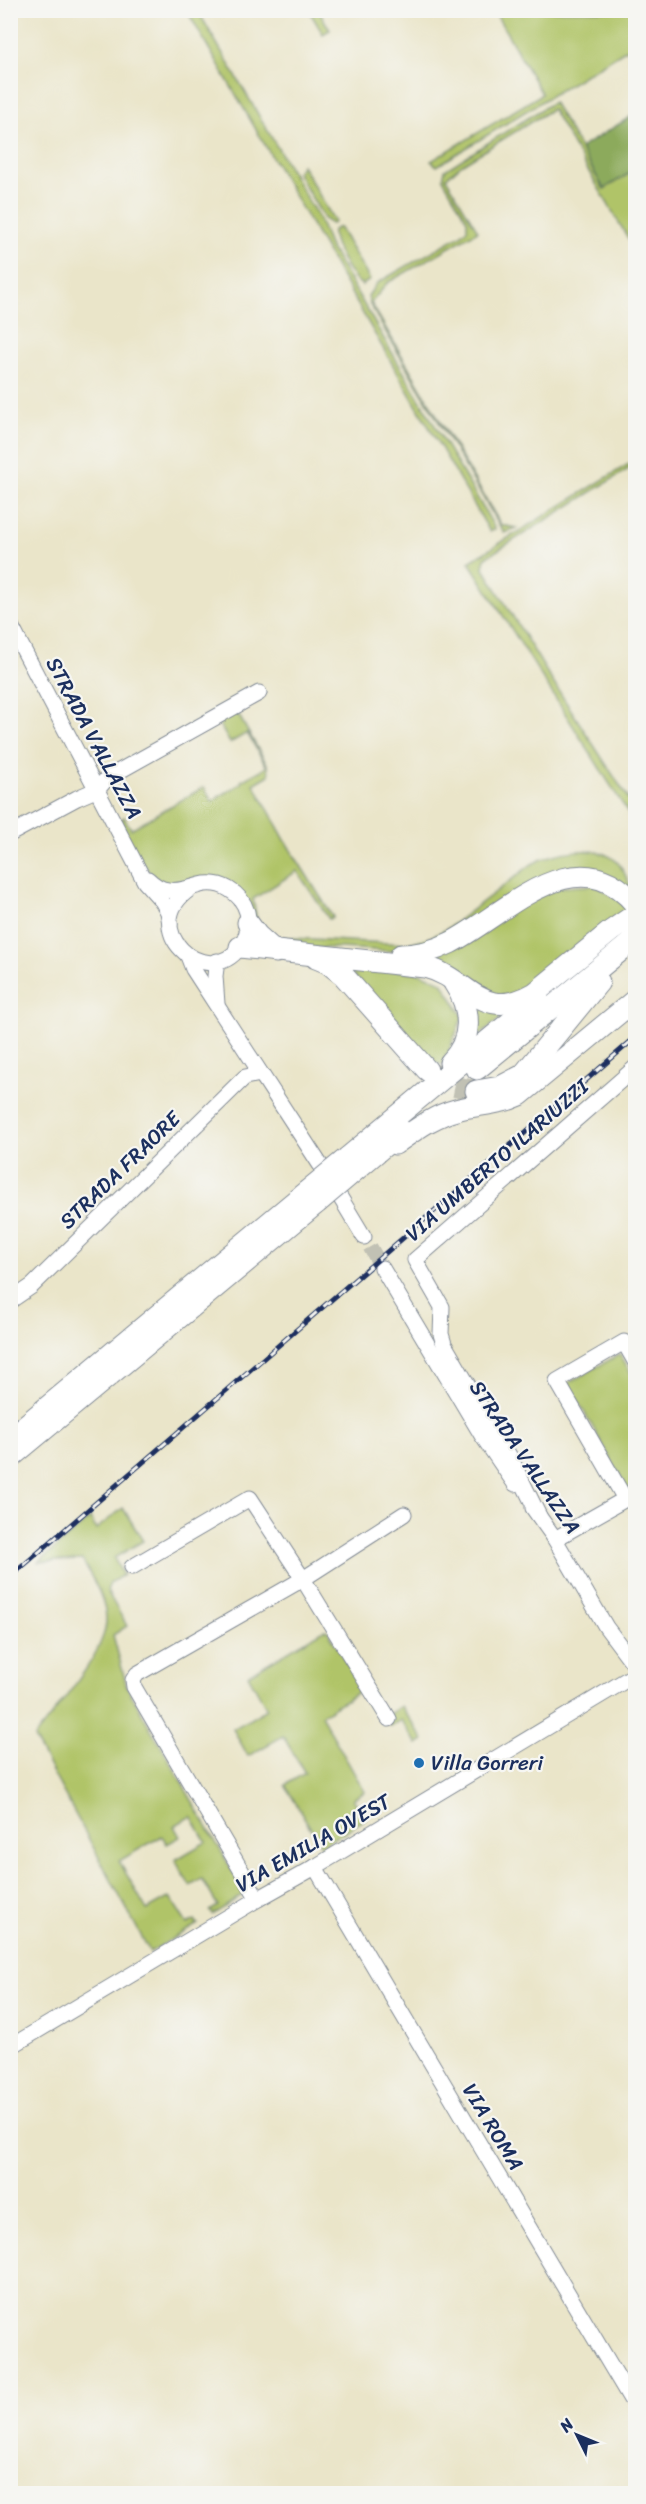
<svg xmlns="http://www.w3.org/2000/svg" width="646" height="2504" viewBox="0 0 646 2504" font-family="Sriracha,sans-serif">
	<rect width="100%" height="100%" fill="#f6f6f2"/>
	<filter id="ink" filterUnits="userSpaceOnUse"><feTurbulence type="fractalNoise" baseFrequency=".0167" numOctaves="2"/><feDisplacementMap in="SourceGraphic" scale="12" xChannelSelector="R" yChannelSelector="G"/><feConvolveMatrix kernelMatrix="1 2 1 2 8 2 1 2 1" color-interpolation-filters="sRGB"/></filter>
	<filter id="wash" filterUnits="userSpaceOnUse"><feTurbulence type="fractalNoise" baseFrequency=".008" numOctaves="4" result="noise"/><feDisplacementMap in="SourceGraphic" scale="24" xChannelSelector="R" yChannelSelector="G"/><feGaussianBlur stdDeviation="1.35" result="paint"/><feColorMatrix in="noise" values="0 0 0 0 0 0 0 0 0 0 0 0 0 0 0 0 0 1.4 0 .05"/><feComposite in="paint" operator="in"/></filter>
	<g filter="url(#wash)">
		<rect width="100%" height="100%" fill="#eae5c9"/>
		<g fill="#b0c468" stroke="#667a63" stroke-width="1.5">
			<polygon points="187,11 198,11 318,217 329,245 488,516 495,529 490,532"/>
			<polygon points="309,11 319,11 330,30 323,34"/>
			<polygon points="494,11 635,11 635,44 437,166 431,161 542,94"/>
			<polygon points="553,102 604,189 635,170 635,250 552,109 461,165 446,178 478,231 387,283 371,303 501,525 516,528 504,533 370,305 368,296 377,283 461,235 467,229 467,220 443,179 445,170"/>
			<polygon points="302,165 335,222 332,224 325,220 300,178 297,172"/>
			<path d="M339,227L370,280L362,285C351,278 330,242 333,230Z"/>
			<polygon points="635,460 635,465 485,558 483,567 551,679 635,809 635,824 469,562"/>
			<path d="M235,709L268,766L269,775L254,784L289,847L333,917L329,919L297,871L253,899L258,926L273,937L406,944L431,937L447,929L532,864C553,852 599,842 618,863C626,872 627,883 635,891V896C620,881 611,878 593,874C528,861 485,932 426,948C398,955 369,949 340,948C320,948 301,949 281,946C239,938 259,895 224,882C208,876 195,884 180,886C152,892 128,842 121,820L124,817L131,829L204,787L212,801L242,783L241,781L267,767L247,733L230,743L216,719Z"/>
			<polygon points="596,885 631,909 530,992 500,999 427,958 547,888"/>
			<polygon points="345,965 420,973 442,982 463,1016 443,1065 437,1063 431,1067"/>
			<polygon points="471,1000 513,1007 475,1040"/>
			<polygon points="620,1354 635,1380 635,1486 628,1490 568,1383"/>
			<path d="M123,1508L143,1541L114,1558L123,1575L110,1583L107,1591L127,1626L113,1635L127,1687L245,1893L213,1915L210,1911L218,1906L202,1879L190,1886L175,1860L206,1842L191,1816L174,1826L180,1837L167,1844L162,1836L119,1861L147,1910L170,1897L187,1924L195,1920L198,1924L150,1952L34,1738C53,1712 107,1652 106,1620C106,1599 92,1578 82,1560L39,1562L90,1518L96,1529Z"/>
			<polygon points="324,1630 328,1631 362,1690 321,1715 365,1792 353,1799 366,1819 321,1846 285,1785 305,1773 283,1736 248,1756 233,1729 267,1709 248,1675"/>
			<polygon points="401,1706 424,1740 417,1744 401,1720 391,1726 388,1725 383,1718"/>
		</g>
		<polygon fill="#8caa5c" stroke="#546c5d" stroke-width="1.5" points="635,114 635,170 604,189 580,148"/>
	</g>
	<g filter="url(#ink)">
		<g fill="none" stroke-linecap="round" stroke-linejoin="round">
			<polyline stroke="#c1c1b4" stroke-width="15" stroke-dasharray="15 8" stroke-linecap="butt" points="370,1247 382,1268"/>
			<polyline stroke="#c1c1b4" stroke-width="21" stroke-dasharray="21 10" stroke-linecap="butt" points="428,1071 452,1086 476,1091"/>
			<defs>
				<g id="minor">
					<polyline points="10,624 145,882 162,901 168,912 170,924"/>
					<polyline points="10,834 77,798 98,789 107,778 259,693"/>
					<path d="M148,879C153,884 161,889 168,890C179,892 190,888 200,885C220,880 241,892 247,912C250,924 247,938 240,947C206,993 135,927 190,889"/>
					<polyline points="188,956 193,969 321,1166"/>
					<polyline points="217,1004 215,976 217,961"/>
					<polyline points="340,1197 364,1237"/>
					<polyline points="382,1268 481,1434 515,1484"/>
					<polyline points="10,1301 32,1286 245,1077 261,1074"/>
					<polyline points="625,1499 557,1381 624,1342 636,1363"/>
					<polyline points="533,1508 553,1536 606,1627 636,1667"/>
					<polyline points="539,1516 510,1457 444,1344 441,1334 442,1307 415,1260 636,1067"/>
					<polyline points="555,1539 636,1493"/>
					<polyline points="132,1567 250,1498 303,1579 137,1674 133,1680 134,1687 258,1899"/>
					<polyline points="389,1719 303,1579 404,1514"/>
					<polyline points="315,1867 636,2408"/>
					<polyline points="10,2047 258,1899 315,1867 636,1674"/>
				</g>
				<g id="highway">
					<polyline points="248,923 257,935 276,952"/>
					<path d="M240,947L425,967C470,978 480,1024 535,993L611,931L636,914"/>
					<path d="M401,955C419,955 434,951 450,943C505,915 577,833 636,905"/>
					<polyline points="316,958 328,963 343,975 427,1070"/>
					<path d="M450,1063C473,1040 472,1009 454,983"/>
					<polyline points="477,1069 636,938"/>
					<polyline points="476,1091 500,1087 523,1075 599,982"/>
					<path d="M395,1144C414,1131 433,1116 456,1110C478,1104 499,1105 520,1095L636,999"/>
					<polyline points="347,1158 538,999"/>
					<polyline points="357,1169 402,1131"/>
					<polyline points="10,1438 307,1191"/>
					<polyline points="10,1458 317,1203"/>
				</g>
			</defs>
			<use href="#minor" stroke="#828a94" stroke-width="17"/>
			<use href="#highway" stroke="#828a94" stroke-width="23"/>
			<use href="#minor" stroke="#fff" stroke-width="15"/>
			<use href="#highway" stroke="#fff" stroke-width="21"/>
			<defs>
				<polyline id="rail" points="10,1577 636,1037"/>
			</defs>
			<use href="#rail" stroke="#1b2f5e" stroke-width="5"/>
			<use href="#rail" stroke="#f6f6f2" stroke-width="3" stroke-dasharray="9" stroke-linecap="butt"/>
			<defs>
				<g id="highway-bridge">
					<polyline points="307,1191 347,1158"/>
					<polyline points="317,1203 357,1169"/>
				</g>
			</defs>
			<use href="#highway-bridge" stroke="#828a94" stroke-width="23" stroke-linecap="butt"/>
			<use href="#highway-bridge" stroke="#fff" stroke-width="21"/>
		</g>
	</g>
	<circle fill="#1f6fb2" stroke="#f6f6f2" stroke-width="2" cx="419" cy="1763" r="6"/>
	<g text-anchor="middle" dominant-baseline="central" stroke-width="4.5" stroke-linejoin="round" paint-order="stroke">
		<g font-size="21" fill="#1b2f5e" stroke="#f6f6f2">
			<text transform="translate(94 738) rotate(62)">STRADA VALLAZZA</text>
			<text transform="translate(497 1160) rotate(-41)">VIA UMBERTO ILARIUZZI</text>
			<text transform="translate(120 1170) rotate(-44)">STRADA FRAORE</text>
			<text transform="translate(525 1457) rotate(56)">STRADA VALLAZZA</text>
			<text transform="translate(313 1843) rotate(-30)">VIA EMILIA OVEST</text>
			<text transform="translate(493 2127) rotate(59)">VIA ROMA</text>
		</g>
		<g font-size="21" fill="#1b2f5e" stroke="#f6f6f2" text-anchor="start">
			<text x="431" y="1763">Villa Gorreri</text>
		</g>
	</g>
	<rect width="646" height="2504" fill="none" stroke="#f6f6f2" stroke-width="36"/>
	<g transform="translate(577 2435) rotate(313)" stroke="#f6f6f2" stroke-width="4.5" paint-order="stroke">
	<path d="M0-4.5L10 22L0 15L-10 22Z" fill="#1b2f5e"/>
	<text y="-9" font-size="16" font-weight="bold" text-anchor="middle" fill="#1b2f5e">N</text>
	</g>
</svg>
